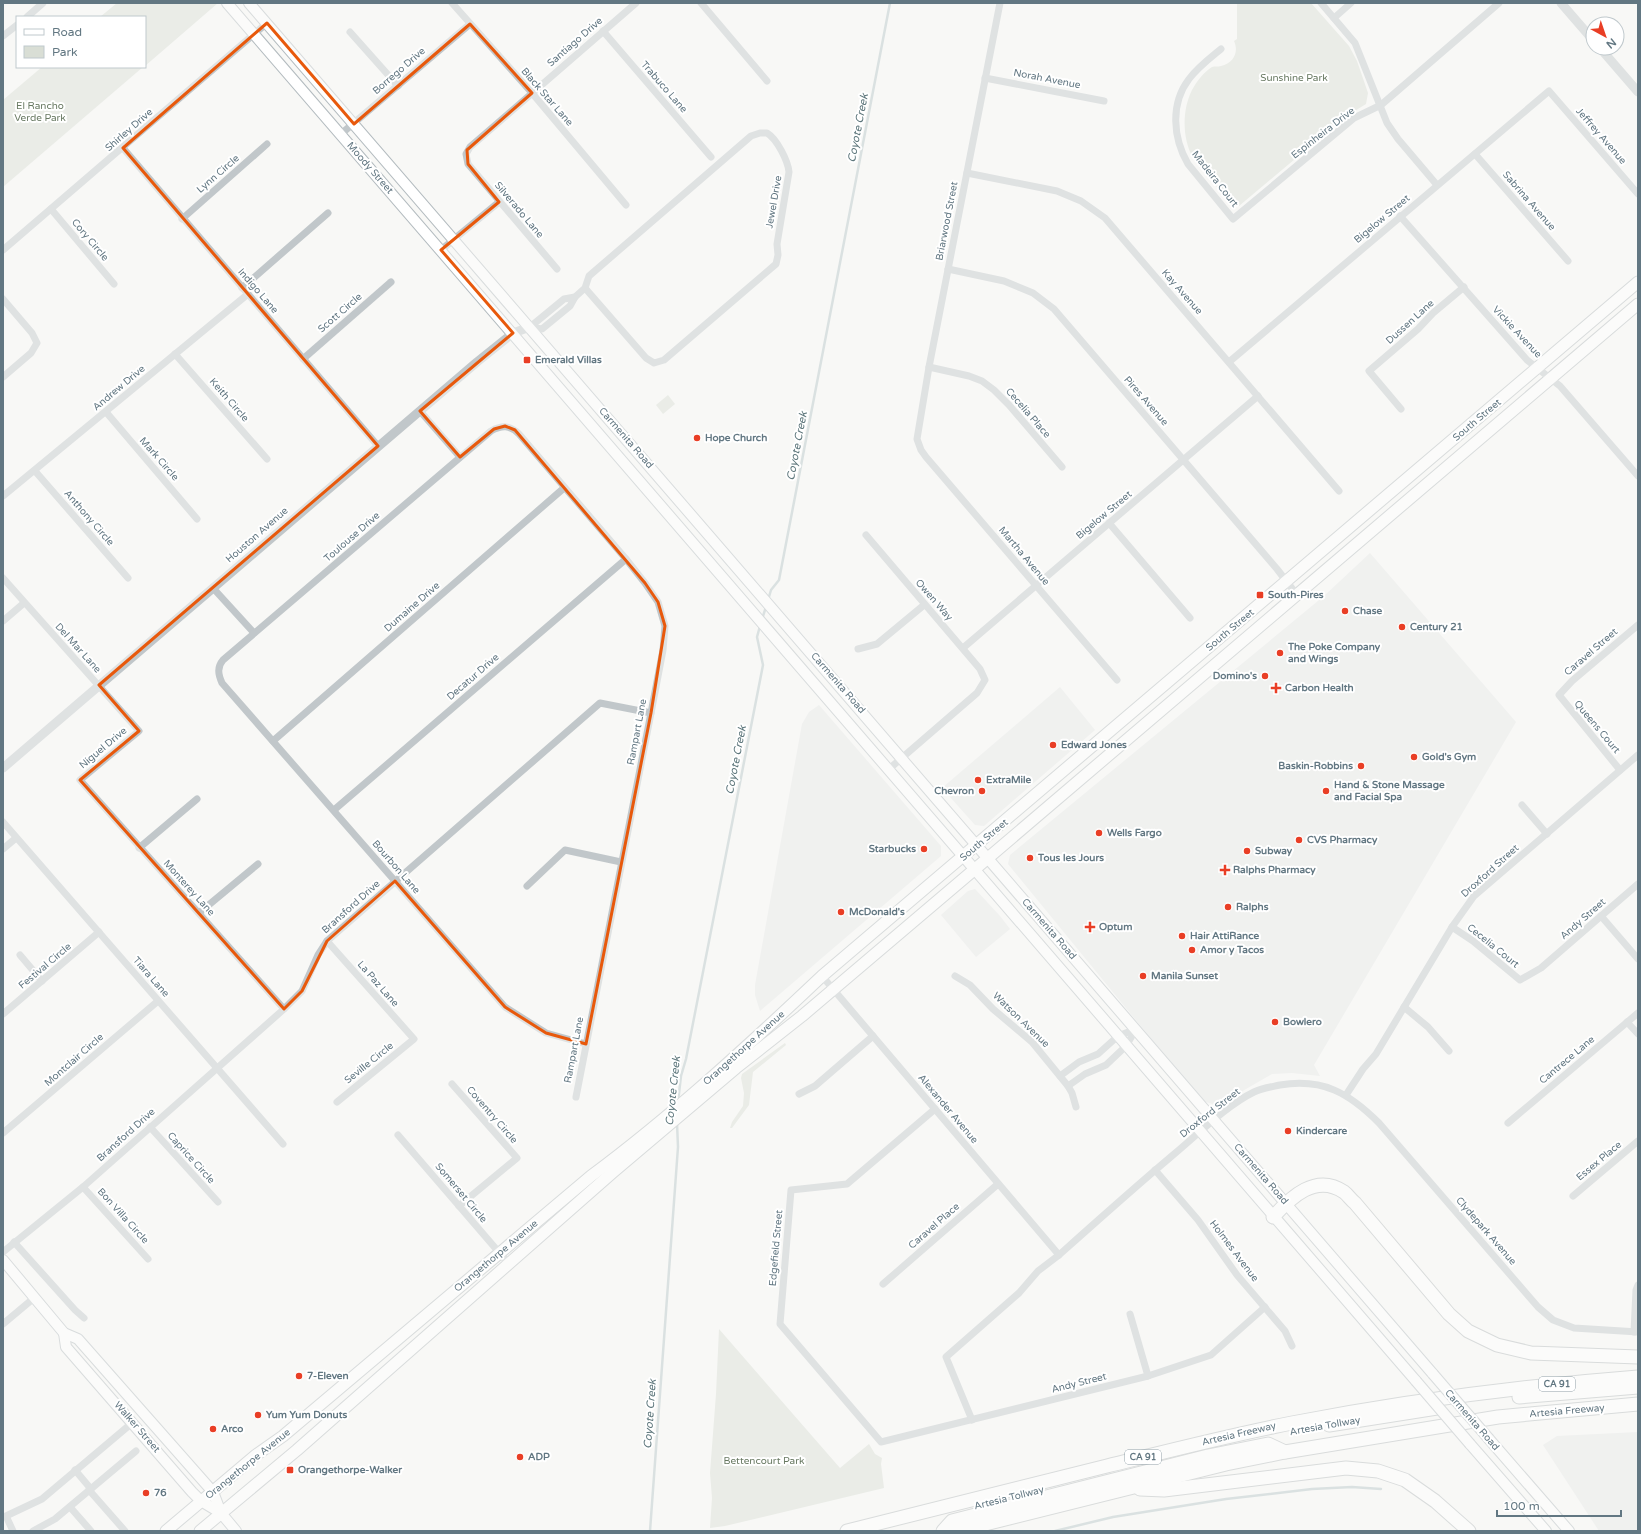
<svg xmlns="http://www.w3.org/2000/svg" width="1641" height="1534" viewBox="0 0 1641 1534" font-family="'Varela Round',sans-serif">
	<rect width="100%" height="100%" fill="#f8f8f6"/>
	<g fill="#e6e8e7">
		<polygon points="1370,553 1516,722 1314,1065 1320,1076 1292,1073 1272,1074 1220,1104 1213,1104 1202,1101 1008,864 1010,855 1324,596"/>
		<polygon points="1060,687 1095,730 984,826 975,825 942,788"/>
		<polygon points="819,705 941,846 941,856 760,1011 755,995 755,985 802,724 809,712"/>
		<polygon points="975,889 1000,916 1010,929 976,957 941,915 968,891"/>
		<polygon points="1638,1432 1638,1531 1599,1531 1543,1445 1557,1436"/>
	</g>
	<g fill="#d9ded5">
		<polygon points="117,3 218,3 145,66 145,17 100,17"/>
		<path d="M1237,3H1311L1349,46L1357,61L1368,93L1366,104L1345,117L1239,206C1227,201 1221,192 1213,182C1206,174 1198,166 1193,158C1182,138 1182,110 1192,90C1197,81 1204,72 1212,67C1215,66 1218,67 1221,66C1234,63 1239,52 1234,41L1237,39Z"/>
		<polygon points="42,67 143,67 3,187 3,100"/>
		<polygon points="668,395 675,404 663,414 656,405"/>
		<polygon points="785,1043 786,1045 753,1072 749,1105 732,1128 730,1128 732,1122 743,1106 744,1093 741,1078 742,1074"/>
		<polygon points="719,1329 840,1468 869,1444 875,1454 882,1458 881,1464 884,1488 725,1526 710,1528 712,1498 710,1473 716,1394"/>
	</g>
	<g fill="none" stroke-linecap="round" stroke-linejoin="round">
		<g stroke="#b7c6c8" stroke-width="2.5">
			<polyline points="768,600 771,590 779,580 890,3"/>
			<polyline points="762,619 766,607"/>
			<polyline points="678,1102 681,1076 686,1059 763,665 757,637 760,626"/>
			<polyline points="650,1531 678,1147 677,1123"/>
			<polyline points="1055,1531 1113,1517 1226,1499 1312,1489 1352,1487 1381,1489"/>
		</g>
		<defs>
			<g id="secondary">
				<polyline points="227,3 1416,1381"/>
				<polyline points="249,3 1433,1374"/>
				<polyline points="3,1260 64,1333 78,1339 213,1492 221,1513 236,1531"/>
				<polyline points="64,1333 66,1347 192,1492 201,1501 221,1513"/>
				<polyline points="1489,1439 1569,1531"/>
				<polyline points="1470,1444 1546,1531"/>
			</g>
			<g id="primary">
				<path d="M166,1531L256,1455L283,1436L591,1176C673,1115 748,1046 822,976L1638,282"/>
				<polyline points="200,1531 297,1450 613,1172 736,1068 802,1016 988,858 1638,304"/>
			</g>
			<g id="motorway">
				<path d="M1273,1217C1291,1197 1316,1173 1344,1192C1348,1195 1351,1200 1355,1203L1449,1314L1468,1331L1497,1345L1531,1353L1638,1357"/>
				<polyline points="1519,1397 1638,1387"/>
				<polyline points="1329,1425 1437,1408"/>
				<polyline points="1140,1489 1164,1490 1346,1468 1378,1471 1405,1480 1435,1501 1469,1531"/>
				<path d="M847,1531C933,1509 1020,1488 1107,1466C1168,1451 1230,1435 1292,1423C1406,1401 1522,1386 1638,1377"/>
				<polyline points="943,1531 952,1521 1208,1456 1268,1444 1285,1452"/>
				<polyline points="957,1531 1226,1464 1285,1452 1498,1417 1638,1404"/>
			</g>
		</defs>
		<use href="#secondary" stroke="#b3bbbf" stroke-width="12"/>
		<use href="#primary" stroke="#b2b9bc" stroke-width="13"/>
		<use href="#motorway" stroke="#b4babc" stroke-width="15"/>
		<g stroke="#c1c7ca" stroke-width="7">
			<polyline points="452,3 532,93 626,205"/>
			<polyline points="701,3 767,81"/>
			<polyline points="1000,3 929,367 917,439 921,450 926,457 1117,680"/>
			<polyline points="1321,3 1355,43 1387,123 1398,139 1437,185"/>
			<polyline points="27,17 43,3"/>
			<polyline points="1334,18 1351,3"/>
			<polyline points="603,31 711,157"/>
			<polyline points="350,32 398,86"/>
			<polyline points="3,36 17,25"/>
			<path d="M1221,49C1210,58 1198,67 1189,79C1170,104 1173,138 1188,164L1233,219L1354,118L1381,105L1499,3"/>
			<polyline points="985,78 1104,101"/>
			<polyline points="341,134 470,24"/>
			<polyline points="123,148 378,446"/>
			<polyline points="1475,154 1568,261"/>
			<polyline points="967,173 1057,191 1081,201 1105,218 1339,491"/>
			<polyline points="51,209 114,284"/>
			<polyline points="1400,216 1527,360 1560,386 1638,476"/>
			<polyline points="182,219 267,144"/>
			<polyline points="3,250 267,23"/>
			<polyline points="441,250 499,202"/>
			<polyline points="557,269 468,164 466,154 470,147 636,3"/>
			<polyline points="948,269 1004,281 1033,293 1054,309 1277,569 1297,595"/>
			<polyline points="242,288 328,213"/>
			<polyline points="3,299 32,333 37,343 31,353 3,377"/>
			<path d="M530,327L542,329L570,306L575,297L585,288L589,276L751,136L760,133H767C777,139 788,161 789,172L777,244L778,255L776,264L664,360L654,363L646,358L585,288"/>
			<polyline points="530,327 564,299 575,297"/>
			<polyline points="175,354 267,459"/>
			<polyline points="303,359 391,282"/>
			<polyline points="1229,362 1549,91 1638,194"/>
			<polyline points="929,367 969,376 982,381 994,390 1009,405 1062,467"/>
			<polyline points="1401,409 1369,371 1418,329 1433,313 1464,287"/>
			<polyline points="420,411 460,457"/>
			<polyline points="106,412 197,519"/>
			<polyline points="35,471 128,578"/>
			<polyline points="3,496 248,294"/>
			<polyline points="1109,523 1190,618"/>
			<polyline points="866,535 980,669 985,680 977,693 889,769"/>
			<polyline points="3,578 139,731 80,780 284,1009"/>
			<polyline points="213,588 254,633"/>
			<polyline points="3,621 24,603"/>
			<polyline points="963,648 1258,396"/>
			<polyline points="858,649 877,644 924,605"/>
			<polyline points="273,741 564,488"/>
			<polyline points="1620,770 1559,695 1572,681 1638,625"/>
			<polyline points="1522,805 1547,834"/>
			<polyline points="334,810 626,559"/>
			<polyline points="3,822 283,1144"/>
			<polyline points="139,848 197,799"/>
			<polyline points="3,849 16,838"/>
			<polyline points="527,886 565,850 621,862"/>
			<polyline points="199,913 258,864"/>
			<polyline points="1601,916 1638,959"/>
			<polyline points="1452,927 1473,941 1520,980 1541,968 1638,884"/>
			<polyline points="327,941 414,1039 337,1102"/>
			<polyline points="20,955 42,981"/>
			<polyline points="822,976 1059,1255"/>
			<polyline points="955,976 970,985 993,1009 1032,1042 1068,1086 1072,1093 1076,1107"/>
			<polyline points="1404,1007 1428,1027 1449,1051"/>
			<polyline points="3,1014 99,932"/>
			<polyline points="1627,1022 1638,1034"/>
			<polyline points="1060,1076 1079,1062 1098,1054 1118,1036 1136,1029"/>
			<polyline points="452,1084 517,1158 459,1206"/>
			<polyline points="1068,1086 1085,1074 1106,1065 1126,1046 1136,1029"/>
			<polyline points="799,1094 815,1086 873,1036"/>
			<polyline points="1346,1095 1363,1069 1376,1054 1452,927 1474,896 1638,755"/>
			<path d="M576,1097L651,713L663,650L665,626L658,602L645,583L626,559L519,434C510,425 502,425 491,431L223,660C217,667 218,674 222,683L505,1007L546,1033L586,1044"/>
			<polyline points="935,1109 847,1184 791,1190 780,1324 881,1442 1148,1376 1211,1355 1265,1307"/>
			<polyline points="1508,1123 1638,1013"/>
			<polyline points="150,1127 218,1202"/>
			<polyline points="3,1133 158,1001"/>
			<polyline points="398,1135 509,1264"/>
			<polyline points="1155,1170 1198,1220 1237,1275 1285,1331 1292,1346"/>
			<polyline points="83,1187 148,1259"/>
			<polyline points="1573,1196 1638,1141"/>
			<polyline points="14,1242 75,1310 84,1318"/>
			<polyline points="3,1252 83,1187 284,1009 302,991 318,955 327,941 600,703 651,713"/>
			<polyline points="883,1284 998,1184"/>
			<polyline points="1130,1314 1148,1376"/>
			<polyline points="3,1324 34,1298"/>
			<polyline points="1634,1332 1636,1290 1638,1285"/>
			<path d="M972,1420L946,1357L1019,1293L1038,1271L1059,1255C1097,1221 1134,1188 1173,1155C1196,1136 1227,1105 1254,1092C1262,1088 1271,1087 1280,1085C1323,1078 1349,1093 1379,1123L1538,1307L1553,1320L1574,1328L1638,1332"/>
			<polyline points="75,1470 91,1489"/>
			<polyline points="89,1490 125,1531"/>
			<polyline points="70,1507 91,1531"/>
			<polyline points="13,1531 6,1516 42,1499 132,1423"/>
			<polyline points="33,1531 55,1519 136,1451"/>
		</g>
		<g stroke="#c1c7ca" stroke-width="9">
			<polyline points="1561,3 1593,40"/>
			<polyline points="1600,48 1638,92"/>
			<polyline points="3,768 477,362 513,333 530,327"/>
		</g>
		<use href="#secondary" stroke="#fff" stroke-width="10"/>
		<use href="#primary" stroke="#fff" stroke-width="11"/>
		<use href="#motorway" stroke="#fff" stroke-width="13"/>
		<defs>
			<g id="secondary-bridge">
				<polyline points="1433,1374 1489,1439"/>
				<polyline points="1416,1381 1470,1444"/>
			</g>
		</defs>
		<use href="#secondary-bridge" stroke="#b3bbbf" stroke-width="12" stroke-linecap="butt"/>
		<use href="#secondary-bridge" stroke="#fff" stroke-width="10"/>
	</g>
	<path d="M0 0H1641V1534H0ZM267,23L354,124L470,24L532,93L467,150L468,164L499,202L441,250L513,333L420,411L460,457L494,429L505,426L515,430L645,583L658,602L665,626L651,713L586,1044L546,1033L505,1007L395,881L327,941L302,991L284,1009L80,780L139,731L99,685L378,446L123,148Z" fill="#f8f8f6" fill-opacity=".55" fill-rule="evenodd"/>
	<path fill="none" stroke="#e8590c" stroke-width="3" stroke-linejoin="round" d="M267,23L354,124L470,24L532,93L467,150L468,164L499,202L441,250L513,333L420,411L460,457L494,429L505,426L515,430L645,583L658,602L665,626L651,713L586,1044L546,1033L505,1007L395,881L327,941L302,991L284,1009L80,780L139,731L99,685L378,446L123,148Z"/>
	<g fill="#e93e25" stroke="#fff" stroke-width="1.5">
		<rect x="523" y="356" width="8" height="8" rx="2"/>
		<circle cx="697" cy="438" r="4"/>
		<rect x="1256" y="591" width="8" height="8" rx="2"/>
		<circle cx="1345" cy="611" r="4"/>
		<circle cx="1402" cy="627" r="4"/>
		<circle cx="1280" cy="653" r="4"/>
		<circle cx="1265" cy="676" r="4"/>
		<path d="M1274 682h4v4h4v4h-4v4h-4v-4h-4v-4h4z"/>
		<circle cx="1053" cy="745" r="4"/>
		<circle cx="1414" cy="757" r="4"/>
		<circle cx="1361" cy="766" r="4"/>
		<circle cx="978" cy="780" r="4"/>
		<circle cx="982" cy="791" r="4"/>
		<circle cx="1326" cy="791" r="4"/>
		<circle cx="1099" cy="833" r="4"/>
		<circle cx="1299" cy="840" r="4"/>
		<circle cx="924" cy="849" r="4"/>
		<circle cx="1247" cy="851" r="4"/>
		<circle cx="1030" cy="858" r="4"/>
		<path d="M1223 864h4v4h4v4h-4v4h-4v-4h-4v-4h4z"/>
		<circle cx="1228" cy="907" r="4"/>
		<circle cx="841" cy="912" r="4"/>
		<path d="M1088 921h4v4h4v4h-4v4h-4v-4h-4v-4h4z"/>
		<circle cx="1182" cy="936" r="4"/>
		<circle cx="1192" cy="950" r="4"/>
		<circle cx="1143" cy="976" r="4"/>
		<circle cx="1275" cy="1022" r="4"/>
		<circle cx="1288" cy="1131" r="4"/>
		<circle cx="299" cy="1376" r="4"/>
		<circle cx="258" cy="1415" r="4"/>
		<circle cx="213" cy="1429" r="4"/>
		<circle cx="520" cy="1457" r="4"/>
		<rect x="286" y="1466" width="8" height="8" rx="2"/>
		<circle cx="146" cy="1493" r="4"/>
	</g>
	<g text-anchor="middle" dominant-baseline="central" stroke-width="4" stroke-linejoin="round" paint-order="stroke">
		<g fill="#fff" stroke="#91a0a8" stroke-width="1">
			<rect x="1539" y="1377" width="36" height="14" rx="3"/>
			<rect x="1125" y="1450" width="36" height="14" rx="3"/>
		</g>
		<g font-size="9" font-weight="bold" fill="#627782">
			<text x="1557" y="1384">CA 91</text>
			<text x="1143" y="1457">CA 91</text>
		</g>
		<g font-size="10" fill="#627782" stroke="#fff">
			<text transform="translate(575 42) rotate(-41)">Santiago Drive</text>
			<text transform="translate(399 71) rotate(-41)">Borrego Drive</text>
			<text transform="translate(1047 79) rotate(11)">Norah Avenue</text>
			<text transform="translate(664 87) rotate(49)">Trabuco Lane</text>
			<text transform="translate(547 97) rotate(49)">Black Star Lane</text>
			<text transform="translate(129 130) rotate(-41)">Shirley Drive</text>
			<text transform="translate(1323 133) rotate(-38)">Espinheira Drive</text>
			<text transform="translate(1601 136) rotate(49)">Jeffrey Avenue</text>
			<text transform="translate(370 168) rotate(49)">Moody Street</text>
			<text transform="translate(218 174) rotate(-41)">Lynn Circle</text>
			<text transform="translate(1215 179) rotate(52)">Madeira Court</text>
			<text transform="translate(1529 201) rotate(49)">Sabrina Avenue</text>
			<text transform="translate(774 202) rotate(-80)">Jewel Drive</text>
			<text transform="translate(519 210) rotate(50)">Silverado Lane</text>
			<text transform="translate(1382 219) rotate(-40)">Bigelow Street</text>
			<text transform="translate(947 221) rotate(-79)">Briarwood Street</text>
			<text transform="translate(90 240) rotate(50)">Cory Circle</text>
			<text transform="translate(258 291) rotate(49)">Indigo Lane</text>
			<text transform="translate(1182 292) rotate(49)">Kay Avenue</text>
			<text transform="translate(340 313) rotate(-41)">Scott Circle</text>
			<text transform="translate(1410 322) rotate(-42)">Dussen Lane</text>
			<text transform="translate(1517 332) rotate(47)">Vickie Avenue</text>
			<text transform="translate(119 388) rotate(-40)">Andrew Drive</text>
			<text transform="translate(229 400) rotate(49)">Keith Circle</text>
			<text transform="translate(1146 401) rotate(49)">Pires Avenue</text>
			<text transform="translate(1028 413) rotate(49)">Cecelia Place</text>
			<text transform="translate(1477 420) rotate(-40)">South Street</text>
			<text transform="translate(626 438) rotate(49)">Carmenita Road</text>
			<text transform="translate(159 459) rotate(49)">Mark Circle</text>
			<text transform="translate(1104 515) rotate(-40)">Bigelow Street</text>
			<text transform="translate(89 518) rotate(49)">Anthony Circle</text>
			<text transform="translate(257 535) rotate(-41)">Houston Avenue</text>
			<text transform="translate(352 537) rotate(-41)">Toulouse Drive</text>
			<text transform="translate(1024 556) rotate(50)">Martha Avenue</text>
			<text transform="translate(934 600) rotate(49)">Owen Way</text>
			<text transform="translate(412 607) rotate(-41)">Dumaine Drive</text>
			<text transform="translate(1230 630) rotate(-40)">South Street</text>
			<text transform="translate(78 648) rotate(48)">Del Mar Lane</text>
			<text transform="translate(1591 652) rotate(-41)">Caravel Street</text>
			<text transform="translate(473 677) rotate(-41)">Decatur Drive</text>
			<text transform="translate(838 683) rotate(49)">Carmenita Road</text>
			<text transform="translate(1597 727) rotate(50)">Queens Court</text>
			<text transform="translate(637 732) rotate(-79)">Rampart Lane</text>
			<text transform="translate(103 748) rotate(-40)">Niguel Drive</text>
			<text transform="translate(984 840) rotate(-40)">South Street</text>
			<text transform="translate(396 867) rotate(49)">Bourbon Lane</text>
			<text transform="translate(1490 871) rotate(-42)">Droxford Street</text>
			<text transform="translate(189 888) rotate(48)">Monterey Lane</text>
			<text transform="translate(351 907) rotate(-42)">Bransford Drive</text>
			<text transform="translate(1583 919) rotate(-41)">Andy Street</text>
			<text transform="translate(1049 929) rotate(49)">Carmenita Road</text>
			<text transform="translate(1493 946) rotate(39)">Cecelia Court</text>
			<text transform="translate(45 966) rotate(-40)">Festival Circle</text>
			<text transform="translate(151 977) rotate(49)">Tiara Lane</text>
			<text transform="translate(378 984) rotate(49)">La Paz Lane</text>
			<text transform="translate(1021 1020) rotate(44)">Watson Avenue</text>
			<text transform="translate(744 1048) rotate(-42)">Orangethorpe Avenue</text>
			<text transform="translate(574 1050) rotate(-79)">Rampart Lane</text>
			<text transform="translate(74 1060) rotate(-41)">Montclair Circle</text>
			<text transform="translate(1567 1060) rotate(-40)">Cantrece Lane</text>
			<text transform="translate(369 1063) rotate(-39)">Seville Circle</text>
			<text transform="translate(948 1109) rotate(50)">Alexander Avenue</text>
			<text transform="translate(1210 1113) rotate(-38)">Droxford Street</text>
			<text transform="translate(492 1115) rotate(49)">Coventry Circle</text>
			<text transform="translate(126 1135) rotate(-42)">Bransford Drive</text>
			<text transform="translate(191 1158) rotate(48)">Caprice Circle</text>
			<text transform="translate(1599 1161) rotate(-40)">Essex Place</text>
			<text transform="translate(1261 1174) rotate(49)">Carmenita Road</text>
			<text transform="translate(461 1193) rotate(50)">Somerset Circle</text>
			<text transform="translate(123 1216) rotate(48)">Bon Villa Circle</text>
			<text transform="translate(934 1226) rotate(-41)">Caravel Place</text>
			<text transform="translate(1486 1231) rotate(49)">Clydepark Avenue</text>
			<text transform="translate(776 1248) rotate(-85)">Edgefield Street</text>
			<text transform="translate(1234 1251) rotate(53)">Holmes Avenue</text>
			<text transform="translate(496 1256) rotate(-40)">Orangethorpe Avenue</text>
			<text transform="translate(1079 1383) rotate(-14)">Andy Street</text>
			<text transform="translate(1567 1411) rotate(-5)">Artesia Freeway</text>
			<text transform="translate(1472 1420) rotate(49)">Carmenita Road</text>
			<text transform="translate(1325 1426) rotate(-10)">Artesia Tollway</text>
			<text transform="translate(137 1427) rotate(49)">Walker Street</text>
			<text transform="translate(1239 1434) rotate(-13)">Artesia Freeway</text>
			<text transform="translate(248 1464) rotate(-39)">Orangethorpe Avenue</text>
			<text transform="translate(1009 1498) rotate(-14)">Artesia Tollway</text>
		</g>
		<g font-size="10" fill="#687962" stroke="#fff">
			<text x="1294" y="78">Sunshine Park</text>
			<text x="40" y="106">El Rancho<tspan x="40" dy="12">Verde Park</tspan></text>
			<text x="764" y="1461">Bettencourt Park</text>
		</g>
		<g font-size="10" font-weight="bold" fill="#627782" stroke="#fff" text-anchor="start">
			<text x="535" y="360">Emerald Villas</text>
			<text x="705" y="438">Hope Church</text>
			<text x="1268" y="595">South-Pires</text>
			<text x="1353" y="611">Chase</text>
			<text x="1410" y="627">Century 21</text>
			<text x="1288" y="647">The Poke Company<tspan x="1288" dy="12">and Wings</tspan></text>
			<text x="1257" y="676" text-anchor="end">Domino's</text>
			<text x="1285" y="688">Carbon Health</text>
			<text x="1061" y="745">Edward Jones</text>
			<text x="1422" y="757">Gold's Gym</text>
			<text x="1353" y="766" text-anchor="end">Baskin-Robbins</text>
			<text x="986" y="780">ExtraMile</text>
			<text x="1334" y="785">Hand &amp; Stone Massage<tspan x="1334" dy="12">and Facial Spa</tspan></text>
			<text x="974" y="791" text-anchor="end">Chevron</text>
			<text x="1107" y="833">Wells Fargo</text>
			<text x="1307" y="840">CVS Pharmacy</text>
			<text x="916" y="849" text-anchor="end">Starbucks</text>
			<text x="1255" y="851">Subway</text>
			<text x="1038" y="858">Tous les Jours</text>
			<text x="1233" y="870">Ralphs Pharmacy</text>
			<text x="1236" y="907">Ralphs</text>
			<text x="849" y="912">McDonald's</text>
			<text x="1099" y="927">Optum</text>
			<text x="1190" y="936">Hair AttiRance</text>
			<text x="1200" y="950">Amor y Tacos</text>
			<text x="1151" y="976">Manila Sunset</text>
			<text x="1283" y="1022">Bowlero</text>
			<text x="1296" y="1131">Kindercare</text>
			<text x="307" y="1376">7-Eleven</text>
			<text x="266" y="1415">Yum Yum Donuts</text>
			<text x="221" y="1429">Arco</text>
			<text x="528" y="1457">ADP</text>
			<text x="298" y="1470">Orangethorpe-Walker</text>
			<text x="154" y="1493">76</text>
		</g>
		<g font-size="11" font-style="italic" fill="#5e777c" stroke="#fff">
			<text transform="translate(858 128) rotate(-79)">Coyote Creek</text>
			<text transform="translate(797 446) rotate(-79)">Coyote Creek</text>
			<text transform="translate(736 760) rotate(-79)">Coyote Creek</text>
			<text transform="translate(673 1091) rotate(-84)">Coyote Creek</text>
			<text transform="translate(650 1414) rotate(-86)">Coyote Creek</text>
		</g>
	</g>
	<rect width="1641" height="1534" fill="none" stroke="#627782" stroke-width="8"/>
	<rect x="16" y="16" width="130" height="52" fill="#ffffff" stroke="#c0c9cd"/>
	<rect x="24" y="29" width="20" height="6" fill="#ffffff" stroke="#c0c9cd"/>
	<text x="52" y="36" font-size="12" fill="#627782">Road</text>
	<rect x="24" y="46" width="20" height="12" fill="#d9ded5" stroke="#c0c9cd"/>
	<text x="52" y="56" font-size="12" fill="#627782">Park</text>
	<g transform="translate(1605 36) rotate(140)"><circle r="19" fill="#ffffff" stroke="#c0c9cd"/>
	<path d="M0-3L7 15L0 10L-7 15Z" fill="#e93e25"/>
	<text y="-6" font-size="11" font-weight="bold" text-anchor="middle" fill="#627782">N</text>
	</g>
	<path d="M1497 1510v6h124v-6" fill="none" stroke="#627782" stroke-width="2"/>
	<text x="1503" y="1510" font-size="12" fill="#627782" stroke="#ffffff" stroke-width="3" paint-order="stroke">100 m</text>
</svg>
